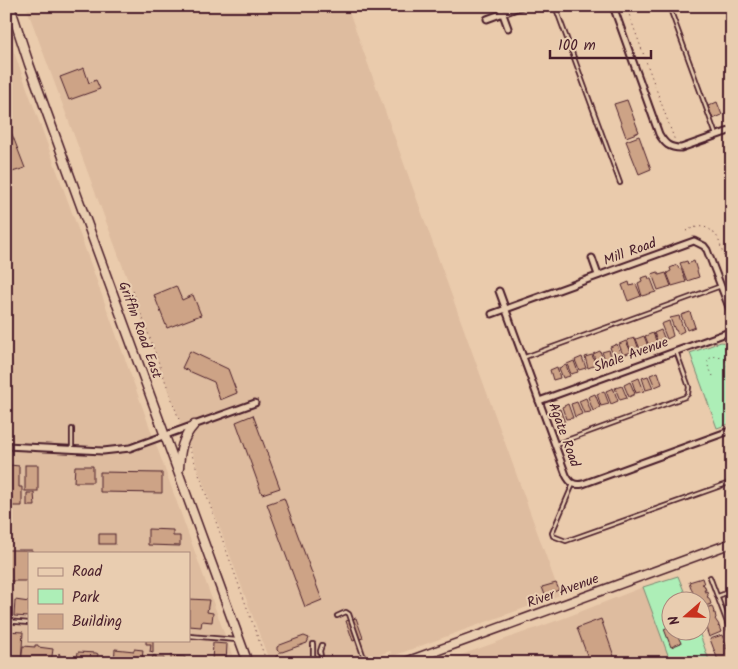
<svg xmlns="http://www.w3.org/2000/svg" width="738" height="669" viewBox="0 0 738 669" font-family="Kalam,sans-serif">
	<rect width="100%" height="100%" fill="#eacbac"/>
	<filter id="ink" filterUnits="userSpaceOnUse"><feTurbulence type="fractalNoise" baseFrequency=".02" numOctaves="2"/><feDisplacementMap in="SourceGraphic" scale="10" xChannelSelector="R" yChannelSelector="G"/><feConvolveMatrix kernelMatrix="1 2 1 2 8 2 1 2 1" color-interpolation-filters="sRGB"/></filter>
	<g filter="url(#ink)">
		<g fill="#debc9f" fill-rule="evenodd">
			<polygon points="26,6 347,6 560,595 393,656 390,651 357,663 270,663"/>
			<path d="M6,30L235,663H6ZM29,553H189V640H29Z"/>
			<polygon points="643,587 671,663 439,663 567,617"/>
		</g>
		<g fill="#adeeb7" stroke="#7c8671">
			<polygon points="721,342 729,343 732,351 732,423 717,428 690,353"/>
			<polygon points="678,576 688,601 670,602 670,632 699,632 710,663 671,663 643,587"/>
		</g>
		<g fill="#cda386" stroke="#4a1f2b">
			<polygon points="84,68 89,83 96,80 100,89 69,100 60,77"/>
			<polygon points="627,100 639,132 626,137 614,104"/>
			<polygon points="717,102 722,115 713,119 708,106"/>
			<polygon points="6,117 9,125 11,125 12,128 10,129 25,168 6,174"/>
			<polygon points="639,136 651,169 639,174 626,141"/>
			<polygon points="687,261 688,264 694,261 699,277 687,281 680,263"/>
			<polygon points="677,265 679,269 681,268 686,282 672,286 667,273 671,271 670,268"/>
			<polygon points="658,272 659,275 666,273 671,286 658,290 652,274"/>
			<polygon points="648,276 649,279 651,279 656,292 642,296 638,283 642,281 641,278"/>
			<polygon points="629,282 630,286 636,284 641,296 628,301 622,285"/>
			<polygon points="176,286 182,300 193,295 201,315 167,328 154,295"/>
			<polygon points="690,312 695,327 687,330 681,315"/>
			<polygon points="679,316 684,331 678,334 676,330 675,330 670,318"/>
			<polygon points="669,321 673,336 667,339 661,324"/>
			<polygon points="661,330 665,340 658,342 654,333"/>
			<polygon points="653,333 657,343 649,346 645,336"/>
			<polygon points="644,336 648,346 640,349 636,339"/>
			<polygon points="635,338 639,350 634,352 633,351 631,351 627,340"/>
			<polygon points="626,341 631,352 623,355 619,344"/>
			<polygon points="617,344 621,356 614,358 610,347"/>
			<polygon points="609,350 612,359 606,361 602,352"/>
			<polygon points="190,351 228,369 237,393 220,400 214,382 182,368"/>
			<polygon points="600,351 604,362 597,365 593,354"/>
			<polygon points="592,355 596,365 588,368 585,357"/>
			<polygon points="582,357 586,368 579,370 575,360"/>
			<polygon points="574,361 578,372 571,374 567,364"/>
			<polygon points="566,365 570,376 563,378 559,368"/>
			<polygon points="557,367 560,378 553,380 550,370"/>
			<polygon points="658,372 662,384 655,387 650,375"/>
			<polygon points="648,376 653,388 646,390 642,378"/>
			<polygon points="639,378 644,391 636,393 632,381"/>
			<polygon points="630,382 635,394 629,397 624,385"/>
			<polygon points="622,386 627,398 620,400 615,388"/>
			<polygon points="613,388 618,401 611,404 606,391"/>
			<polygon points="604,391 609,404 601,406 597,394"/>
			<polygon points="595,394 600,407 593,411 588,397"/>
			<polygon points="586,398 591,412 584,413 579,401"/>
			<polygon points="577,402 582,414 575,417 571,404"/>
			<polygon points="568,404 573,418 566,419 562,407"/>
			<polygon points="560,409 565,423 558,424 553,411"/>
			<polygon points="253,415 280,488 262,494 236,422"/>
			<polygon points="10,465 19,466 19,487 22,487 22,506 10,506"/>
			<rect x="25" y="465" width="13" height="26"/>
			<polygon points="75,466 93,466 93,482 74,482"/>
			<polygon points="100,472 162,473 162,493 100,492"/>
			<polygon points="27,493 34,493 35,506 27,506"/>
			<polygon points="284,498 322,600 305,607 267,504"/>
			<polygon points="148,529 173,530 173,536 180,536 180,546 148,545"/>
			<rect x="99" y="534" width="16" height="10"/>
			<polygon points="6,550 32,550 32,553 29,553 29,581 6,581"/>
			<polygon points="702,578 704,584 702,584 704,585 706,590 704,590 705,592 707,591 708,596 707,597 709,598 711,604 700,608 700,602 697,602 695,599 689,582"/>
			<polygon points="556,583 559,590 545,595 542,587"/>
			<polygon points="189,599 209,600 207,612 213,613 212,622 202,621 201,627 189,626"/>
			<polygon points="15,600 29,602 29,617 14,616"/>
			<polygon points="712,606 714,612 713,613 715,613 716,618 715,619 719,625 718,627 719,626 721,632 709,637 700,610"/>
			<polygon points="356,618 363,638 353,641 346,621"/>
			<polygon points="601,619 615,659 605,663 590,663 577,628"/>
			<polygon points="670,626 670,632 676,632 681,643 671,647 664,629"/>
			<polygon points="6,631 23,632 21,663 6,663"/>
			<polygon points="722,635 724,641 723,642 725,642 727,647 726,649 727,648 729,653 728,655 730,655 732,661 727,663 719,663 710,639"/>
			<polygon points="304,636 309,638 307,643 282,652 279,652 277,650 277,647 280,645"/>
			<polygon points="146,640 153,640 153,653 150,652 151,644 146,644"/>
			<polygon points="213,643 227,644 226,663 212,662"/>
			<polygon points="35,645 38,645 38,647 53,649 51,663 21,663 23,646 35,647"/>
			<polygon points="115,649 134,651 134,649 143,650 142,661 146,663 114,663"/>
			<polygon points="78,652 96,653 98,654 97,660 114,663 58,663 59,653 61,657 77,658"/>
			<polygon points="153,656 156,656 156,658 164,658 164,663 151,663"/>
			<polygon points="171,656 185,657 184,663 171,663"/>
		</g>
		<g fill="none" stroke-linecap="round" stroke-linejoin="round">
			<defs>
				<g id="lane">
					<polyline points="555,6 620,183"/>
					<polyline points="669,6 716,135"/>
					<polyline points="525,357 721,286"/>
					<polyline points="72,429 72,450"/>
					<polyline points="556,444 685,397 688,394 689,387 676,351"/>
					<polyline points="573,484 552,533 553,536 566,541 732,482"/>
					<polyline points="710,577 732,636"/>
					<polyline points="718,596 732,591"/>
					<polyline points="337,616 346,612 349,614 363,655 363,658 353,663"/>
					<polyline points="6,621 29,623"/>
					<polyline points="189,636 237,640"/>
					<polyline points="313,644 313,656 315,663"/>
					<polyline points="278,658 280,663"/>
					<polyline points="322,663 320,651 322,645"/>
				</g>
				<g id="street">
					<polyline points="500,6 508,28"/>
					<path d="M613,6L659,134C665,144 669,148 681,148L732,130"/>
					<polyline points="487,19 522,6"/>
					<polyline points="592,258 598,275"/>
					<path d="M499,291L566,475C570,483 574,486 583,484L732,430"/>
					<polyline points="492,314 694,241 704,246 707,250 732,315"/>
					<polyline points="539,401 732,331"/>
					<polyline points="6,446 103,451 130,448 255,403"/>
				</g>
				<g id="secondary">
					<polyline points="10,6 29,64 248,663"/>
					<path d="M179,468C180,451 182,438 194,425"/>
					<polyline points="403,663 732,543"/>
				</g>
			</defs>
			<use href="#lane" stroke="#4a1f2b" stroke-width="6"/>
			<use href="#street" stroke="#4a1f2b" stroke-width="9"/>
			<use href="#secondary" stroke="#4a1f2b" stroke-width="11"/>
			<g stroke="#4a1f2b" stroke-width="1" stroke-dasharray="1 4" stroke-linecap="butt">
				<polyline points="626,6 675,141"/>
				<path d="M686,231C699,224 709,225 718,238L732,282"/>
				<polyline points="133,291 181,425"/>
				<polyline points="728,341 725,359 732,378"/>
				<polyline points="713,376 708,366 708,359 716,356 724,357"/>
				<polyline points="189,447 267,663"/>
				<polyline points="366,663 390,654"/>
			</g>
			<use href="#lane" stroke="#e9cdb0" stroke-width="2.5"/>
			<use href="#street" stroke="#e9cdb0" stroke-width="5"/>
			<use href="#secondary" stroke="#e9cdb0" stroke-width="8"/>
		</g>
	</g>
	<g text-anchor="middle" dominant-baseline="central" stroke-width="4" stroke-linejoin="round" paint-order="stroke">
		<g font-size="14" fill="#4a1f2b" stroke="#e9cdb0">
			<text transform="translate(630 252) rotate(-20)">Mill Road</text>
			<text transform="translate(140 330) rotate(70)">Griffin Road East</text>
			<text transform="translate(631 355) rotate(-20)">Shale Avenue</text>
			<text transform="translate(564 435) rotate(70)">Agate Road</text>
			<text transform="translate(563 591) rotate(-20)">River Avenue</text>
		</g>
	</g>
	<rect width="738" height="669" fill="none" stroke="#e9cdb0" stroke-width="25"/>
	<rect x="12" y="12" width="713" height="644" fill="none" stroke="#4a1f2b" stroke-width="2" filter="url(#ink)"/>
	<rect x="28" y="552" width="162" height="90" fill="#e9cdb0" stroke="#a9877b"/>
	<rect x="38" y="568" width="25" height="8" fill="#e9cdb0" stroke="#a9877b"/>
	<text x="72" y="576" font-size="15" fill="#4a1f2b">Road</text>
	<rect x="38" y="589" width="25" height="15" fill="#adeeb7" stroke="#a9877b"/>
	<text x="72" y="602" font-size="15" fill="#4a1f2b">Park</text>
	<rect x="38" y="614" width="25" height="15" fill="#cda386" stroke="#a9877b"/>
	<text x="72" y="626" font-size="15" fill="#4a1f2b">Building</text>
	<g transform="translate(686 616) rotate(250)"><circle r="24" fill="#e9cdb0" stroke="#a9877b"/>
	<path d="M0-4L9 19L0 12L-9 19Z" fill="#c8321e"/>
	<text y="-8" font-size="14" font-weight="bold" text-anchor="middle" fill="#4a1f2b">N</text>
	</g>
	<path d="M550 50v8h101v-8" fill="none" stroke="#4a1f2b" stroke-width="2.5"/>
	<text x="558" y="50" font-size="15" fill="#4a1f2b" stroke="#e9cdb0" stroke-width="4" paint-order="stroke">100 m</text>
</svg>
